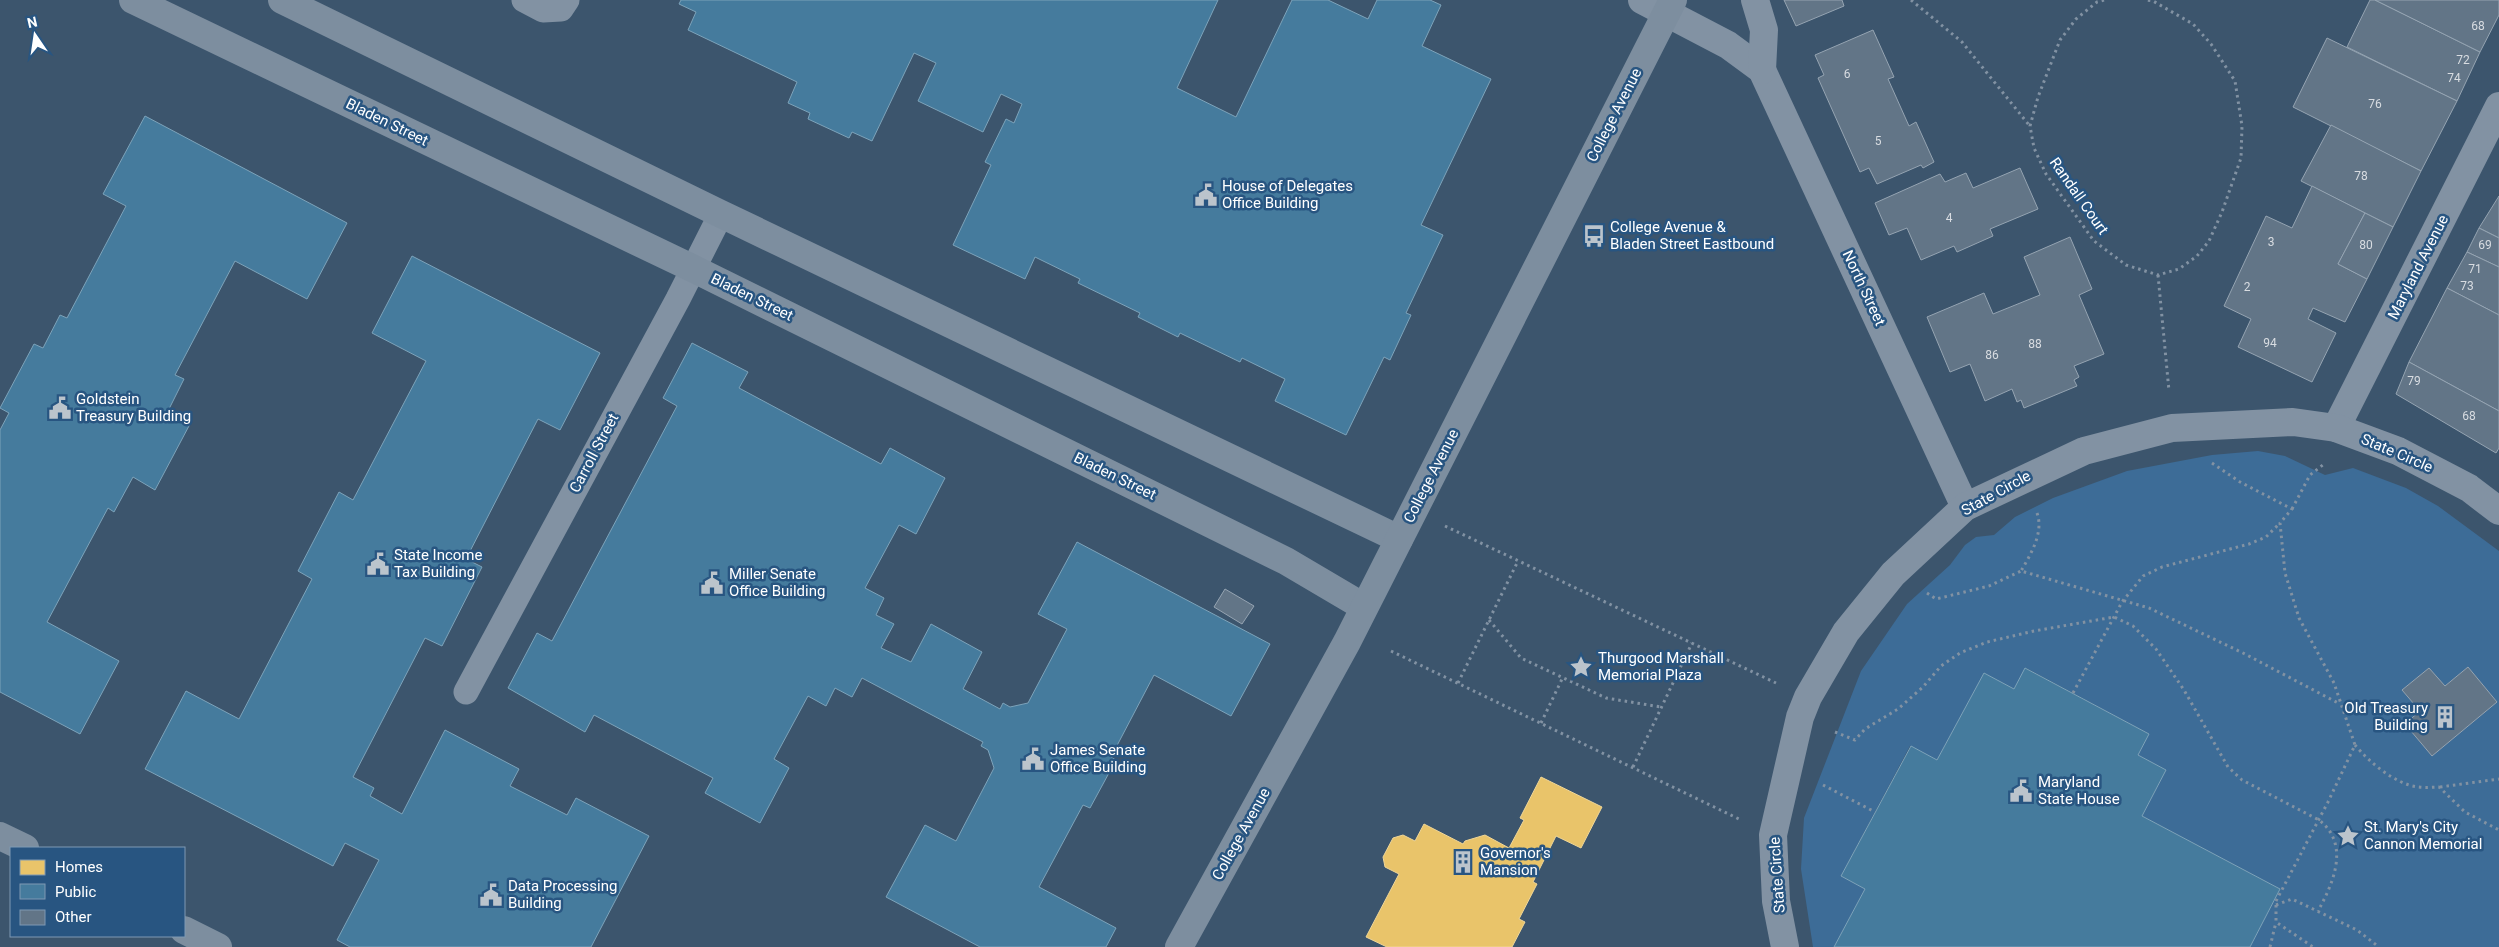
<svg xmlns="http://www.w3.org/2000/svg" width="2499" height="947" viewBox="0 0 2499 947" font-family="Roboto,sans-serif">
	<rect width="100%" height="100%" fill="#3c556d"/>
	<path fill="#3d6c97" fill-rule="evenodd" d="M2258,451L2285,456L2325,475L2353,468L2406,488L2438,506L2499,551V947H2250L2280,889L2142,816L2166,770L2138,755L2149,734L2026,668L2014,689L1984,673L1937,760L1910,746L1841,876L1865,889L1834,947H1813L1801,869L1804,818L1861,671L1907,604L1950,565L1965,545L1976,537L1994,535L2015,517L2053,498L2127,471L2212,455ZM2468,667L2497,702L2432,756L2405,724L2420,711L2402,690L2429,668L2445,686Z"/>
	<polygon fill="#e9c46a" stroke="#f0d697" points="1541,777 1602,807 1581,848 1556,836 1533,882 1537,884 1519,919 1525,922 1512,947 1387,947 1366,937 1399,874 1385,867 1383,857 1393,838 1403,835 1415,841 1424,824 1463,844 1465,841 1485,835 1509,848 1524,820 1520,818"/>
	<g fill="#457b9d" stroke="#7da3ba">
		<polygon points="681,0 1218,0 1177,88 1236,117 1292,0 1328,0 1368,19 1377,0 1430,0 1441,5 1422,46 1491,79 1421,225 1443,235 1406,313 1411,315 1390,360 1384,357 1346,435 1275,401 1285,379 1242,358 1240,362 1180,333 1178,337 1138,317 1140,313 1078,283 1080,279 1035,257 1025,279 953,245 991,165 985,162 1006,119 1014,123 1022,104 1001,94 983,132 918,101 936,63 914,53 872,141 852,132 849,138 808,119 810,113 788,103 797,82 688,30 696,12 679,4"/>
		<polygon points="145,116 347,223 307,299 235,261 175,375 184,379 167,413 190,424 155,490 133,477 114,512 108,508 47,622 119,661 80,734 0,692 0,430 9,413 0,408 34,344 43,348 60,315 67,318 126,206 103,194"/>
		<polygon points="412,256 600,353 560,430 538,419 466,559 482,567 442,646 425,638 353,777 374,788 370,796 402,814 445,730 519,769 510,786 567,815 576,798 649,836 591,947 350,947 337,940 379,860 345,843 333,866 145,769 186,691 239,719 312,579 298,571 339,492 353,500 426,361 372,333"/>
		<polygon points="692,343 748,372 739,388 881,464 890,448 945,478 916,534 899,525 865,588 884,598 876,615 894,624 881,648 911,662 931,624 982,652 963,689 1000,709 1003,703 1010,707 1028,703 1067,629 1038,614 1077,542 1270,644 1231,716 1154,675 1111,757 1116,760 1090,808 1083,805 1039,887 1116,928 1106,947 980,947 886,897 925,825 956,841 994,768 988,750 981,746 983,742 862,678 852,697 835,688 826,706 808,696 774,759 789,768 760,823 705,793 713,778 594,715 585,732 508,688 537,633 552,641 677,406 663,398"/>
		<polygon points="2025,668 2149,734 2138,755 2166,770 2142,816 2280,889 2250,947 1834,947 1865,889 1841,876 1911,746 1937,760 1984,673 2014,689"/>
	</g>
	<g fill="#627587" stroke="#95a4b2">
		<polygon points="1784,0 1842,0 1844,6 1796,26"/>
		<polygon points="2370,0 2375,0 2480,52 2457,101 2347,47"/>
		<polygon points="2375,0 2499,0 2499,15 2480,52"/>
		<polygon points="1873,30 1894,77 1888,79 1909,126 1916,122 1934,162 1923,168 1921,165 1877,184 1869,168 1860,172 1818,78 1824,75 1815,55"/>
		<polygon points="2327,38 2457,101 2421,171 2293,107"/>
		<polygon points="2331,125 2421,171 2393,227 2301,181"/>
		<polygon points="2020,168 2038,209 1990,229 1993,236 1957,252 1954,246 1921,260 1907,228 1889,235 1875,203 1940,174 1945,182 1966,173 1973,188"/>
		<polygon points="2312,186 2365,213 2338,264 2367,279 2345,322 2313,308 2308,319 2336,333 2312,382 2238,347 2251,319 2224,306 2266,216 2292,228"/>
		<polygon points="2499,196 2499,238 2479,228"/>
		<polygon points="2365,213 2393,227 2367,279 2338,264"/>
		<polygon points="2479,228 2499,238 2499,267 2467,252"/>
		<polygon points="2070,237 2092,289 2079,295 2104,354 2074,366 2079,377 2074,380 2077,386 2024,408 2021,400 2017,402 2012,389 1985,401 1970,364 1950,372 1927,317 1984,293 1993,314 2040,295 2024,257"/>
		<polygon points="2467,252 2499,267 2499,315 2447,288"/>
		<polygon points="2447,288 2499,315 2499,411 2409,362"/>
		<polygon points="2409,362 2499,411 2499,448 2496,453 2396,394"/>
		<polygon points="1225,589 1254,606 1242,624 1214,607"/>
		<polygon points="2468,667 2497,702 2432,756 2405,724 2420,711 2402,690 2429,668 2445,686"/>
	</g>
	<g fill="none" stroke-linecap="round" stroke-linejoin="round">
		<g stroke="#8292a3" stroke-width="3" stroke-dasharray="2.5 4" stroke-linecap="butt">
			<polyline points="1911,0 1962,42 2029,125"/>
			<polyline points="2104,0 2097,2 2076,19 2060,40 2038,97 2030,126 2034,148 2046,174 2094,241 2126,265 2158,275 2179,269 2197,256 2209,241 2222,212 2241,158 2242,126 2235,81 2211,44 2193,24 2153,1 2147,0"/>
			<polyline points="2158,275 2169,391"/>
			<polyline points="2212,463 2240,482 2292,509 2280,523 2285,573 2299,618 2334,683 2355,745 2328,802 2275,903"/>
			<polyline points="2292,509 2310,475 2324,464"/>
			<path d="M2037,513C2044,532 2031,554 2021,571L2149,608L2243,653L2340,704"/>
			<polyline points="1445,526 1776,683"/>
			<polyline points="1927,593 1936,599 1989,586 2021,571"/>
			<polyline points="1489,620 1521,658 1606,698 1661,707"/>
			<polyline points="1391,651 1739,819"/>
			<polyline points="1458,683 1518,561"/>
			<polyline points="2073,693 2122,602 2143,576 2162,567 2249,544 2266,537 2279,524"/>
			<polyline points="1541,723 1563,677"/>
			<path d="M1835,732L1855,740L1865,729L1898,709L1923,687L1941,666L1960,653L1987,642L2034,631L2114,617L2133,626L2156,649L2184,690L2228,767L2242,780L2319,820C2350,844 2334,882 2318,911"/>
			<path d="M2355,745C2369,762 2396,785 2419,787C2426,788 2433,787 2439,787L2465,812L2499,830"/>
			<polyline points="1633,767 1692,643"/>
			<polyline points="1823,785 1875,812"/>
			<polyline points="2440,787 2499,779"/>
			<polyline points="2276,905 2292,899 2357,930 2379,947"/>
			<polyline points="2276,905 2276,922 2313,947"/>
			<polyline points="2270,947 2276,922"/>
		</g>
		<g stroke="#8292a3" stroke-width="25">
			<polyline points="524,0 543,10 561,9 567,0"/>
			<polyline points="466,692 678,299 721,214"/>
		</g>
		<g stroke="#8292a3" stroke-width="28">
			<polyline points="1642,0 1728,45 1762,70 1965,507"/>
			<polyline points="1755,0 1764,30 1762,70"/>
			<polyline points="2336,428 2499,106"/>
			<polyline points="1785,947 1776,901 1773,835 1800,717 1808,697 1846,632 1893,574 1965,507 2084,451 2172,428 2293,422 2336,428 2398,451 2469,488 2499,511"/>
		</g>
		<g stroke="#7d8e9f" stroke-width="28">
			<polyline points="133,0 694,269 1286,561 1364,607"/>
			<polyline points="282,0 721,214 1399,539"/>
			<polyline points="0,836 25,848"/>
			<polyline points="184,930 218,947"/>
			<polyline points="1179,947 1347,642 1673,0"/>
		</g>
	</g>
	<defs>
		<symbol id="civic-bare" viewBox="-9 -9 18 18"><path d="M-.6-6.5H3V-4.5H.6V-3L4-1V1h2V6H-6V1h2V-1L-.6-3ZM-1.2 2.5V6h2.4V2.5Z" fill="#bbc4cc" stroke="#285581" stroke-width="2.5" paint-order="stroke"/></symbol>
		<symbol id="bus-bare" viewBox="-9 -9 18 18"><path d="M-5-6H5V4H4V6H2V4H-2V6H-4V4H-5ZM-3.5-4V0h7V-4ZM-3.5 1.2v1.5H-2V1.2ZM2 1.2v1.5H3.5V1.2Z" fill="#bbc4cc" stroke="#285581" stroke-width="2.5" paint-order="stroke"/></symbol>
		<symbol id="sight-bare" viewBox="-9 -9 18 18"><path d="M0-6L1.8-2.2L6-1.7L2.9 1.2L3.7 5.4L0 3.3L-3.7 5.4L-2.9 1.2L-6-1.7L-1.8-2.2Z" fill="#bbc4cc" stroke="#285581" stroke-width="2.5" paint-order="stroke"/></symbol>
		<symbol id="building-bare" viewBox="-9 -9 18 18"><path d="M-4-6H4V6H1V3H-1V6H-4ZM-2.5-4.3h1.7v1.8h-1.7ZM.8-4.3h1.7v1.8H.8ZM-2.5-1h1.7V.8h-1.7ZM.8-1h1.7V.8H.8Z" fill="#bbc4cc" stroke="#285581" stroke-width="2.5" paint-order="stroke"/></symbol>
	</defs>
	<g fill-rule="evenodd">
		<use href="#civic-bare" x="1190" y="179" width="32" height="32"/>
		<use href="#bus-bare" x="1578" y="220" width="32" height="32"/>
		<use href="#civic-bare" x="44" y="392" width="32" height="32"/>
		<use href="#civic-bare" x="362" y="548" width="32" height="32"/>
		<use href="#civic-bare" x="696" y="567" width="32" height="32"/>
		<use href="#sight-bare" x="1565" y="651" width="32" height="32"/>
		<use href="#building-bare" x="2429" y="701" width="32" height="32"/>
		<use href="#civic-bare" x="1017" y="743" width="32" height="32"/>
		<use href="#civic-bare" x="2005" y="775" width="32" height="32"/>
		<use href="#sight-bare" x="2332" y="820" width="32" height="32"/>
		<use href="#building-bare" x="1447" y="846" width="32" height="32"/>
		<use href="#civic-bare" x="475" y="879" width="32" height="32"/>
	</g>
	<g text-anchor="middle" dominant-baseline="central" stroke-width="5" stroke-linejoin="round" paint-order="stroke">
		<g font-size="12" fill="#d8dce1">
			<text x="2478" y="26">68</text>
			<text x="2463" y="60">72</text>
			<text x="1847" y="74">6</text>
			<text x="2454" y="78">74</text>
			<text x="2375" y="104">76</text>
			<text x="1878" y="141">5</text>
			<text x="2361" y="176">78</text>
			<text x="1949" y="218">4</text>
			<text x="2271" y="242">3</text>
			<text x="2366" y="245">80</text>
			<text x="2485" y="245">69</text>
			<text x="2475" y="269">71</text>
			<text x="2467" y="286">73</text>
			<text x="2247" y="287">2</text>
			<text x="2270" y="343">94</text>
			<text x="2035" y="344">88</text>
			<text x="1992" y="355">86</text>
			<text x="2414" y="381">79</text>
			<text x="2469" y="416">68</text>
		</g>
		<g font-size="15" fill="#fff" stroke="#285581">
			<text transform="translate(1614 115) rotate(-63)">College Avenue</text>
			<text transform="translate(387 122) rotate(26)">Bladen Street</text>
			<text transform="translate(2079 196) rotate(55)">Randall Court</text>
			<text transform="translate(2418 267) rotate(-63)">Maryland Avenue</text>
			<text transform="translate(1864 288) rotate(65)">North Street</text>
			<text transform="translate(752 297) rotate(26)">Bladen Street</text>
			<text transform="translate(594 453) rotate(-62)">Carroll Street</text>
			<text transform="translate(2397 453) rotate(23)">State Circle</text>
			<text transform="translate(1115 476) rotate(26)">Bladen Street</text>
			<text transform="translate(1431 476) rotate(-63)">College Avenue</text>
			<text transform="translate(1996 493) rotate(-29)">State Circle</text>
			<text transform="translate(1241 834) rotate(-61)">College Avenue</text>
			<text transform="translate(1777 875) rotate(-94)">State Circle</text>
		</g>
		<g font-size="15" fill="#fff" stroke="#285581" text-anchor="start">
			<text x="1222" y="186">House of Delegates<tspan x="1222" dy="17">Office Building</tspan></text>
			<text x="1610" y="227">College Avenue &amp;<tspan x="1610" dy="17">Bladen Street Eastbound</tspan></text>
			<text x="76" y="399">Goldstein<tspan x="76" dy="17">Treasury Building</tspan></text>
			<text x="394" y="555">State Income<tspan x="394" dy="17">Tax Building</tspan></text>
			<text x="729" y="574">Miller Senate<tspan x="729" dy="17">Office Building</tspan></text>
			<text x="1598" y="658">Thurgood Marshall<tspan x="1598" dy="17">Memorial Plaza</tspan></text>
			<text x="2428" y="708" text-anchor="end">Old Treasury<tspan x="2428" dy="17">Building</tspan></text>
			<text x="1050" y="750">James Senate<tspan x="1050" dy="17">Office Building</tspan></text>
			<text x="2038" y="782">Maryland<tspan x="2038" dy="17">State House</tspan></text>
			<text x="2364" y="827">St. Mary's City<tspan x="2364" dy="17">Cannon Memorial</tspan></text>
			<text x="1480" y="853">Governor's<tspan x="1480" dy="17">Mansion</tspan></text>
			<text x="508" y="886">Data Processing<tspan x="508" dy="17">Building</tspan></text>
		</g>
	</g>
	<rect x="10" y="847" width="175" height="90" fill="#285581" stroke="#7e99b3"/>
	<rect x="20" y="860" width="25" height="15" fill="#e9c46a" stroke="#7e99b3"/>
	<text x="55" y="872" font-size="15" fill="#ffffff">Homes</text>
	<rect x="20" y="884" width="25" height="15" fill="#457b9d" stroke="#7e99b3"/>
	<text x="55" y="897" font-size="15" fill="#ffffff">Public</text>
	<rect x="20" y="910" width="25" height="15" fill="#627587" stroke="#7e99b3"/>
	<text x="55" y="922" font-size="15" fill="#ffffff">Other</text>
	<g transform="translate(35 35) rotate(347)" stroke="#285581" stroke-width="4" paint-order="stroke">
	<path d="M0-4L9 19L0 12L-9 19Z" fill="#ffffff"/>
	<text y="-8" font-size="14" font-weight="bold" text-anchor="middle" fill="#ffffff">N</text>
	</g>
</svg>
